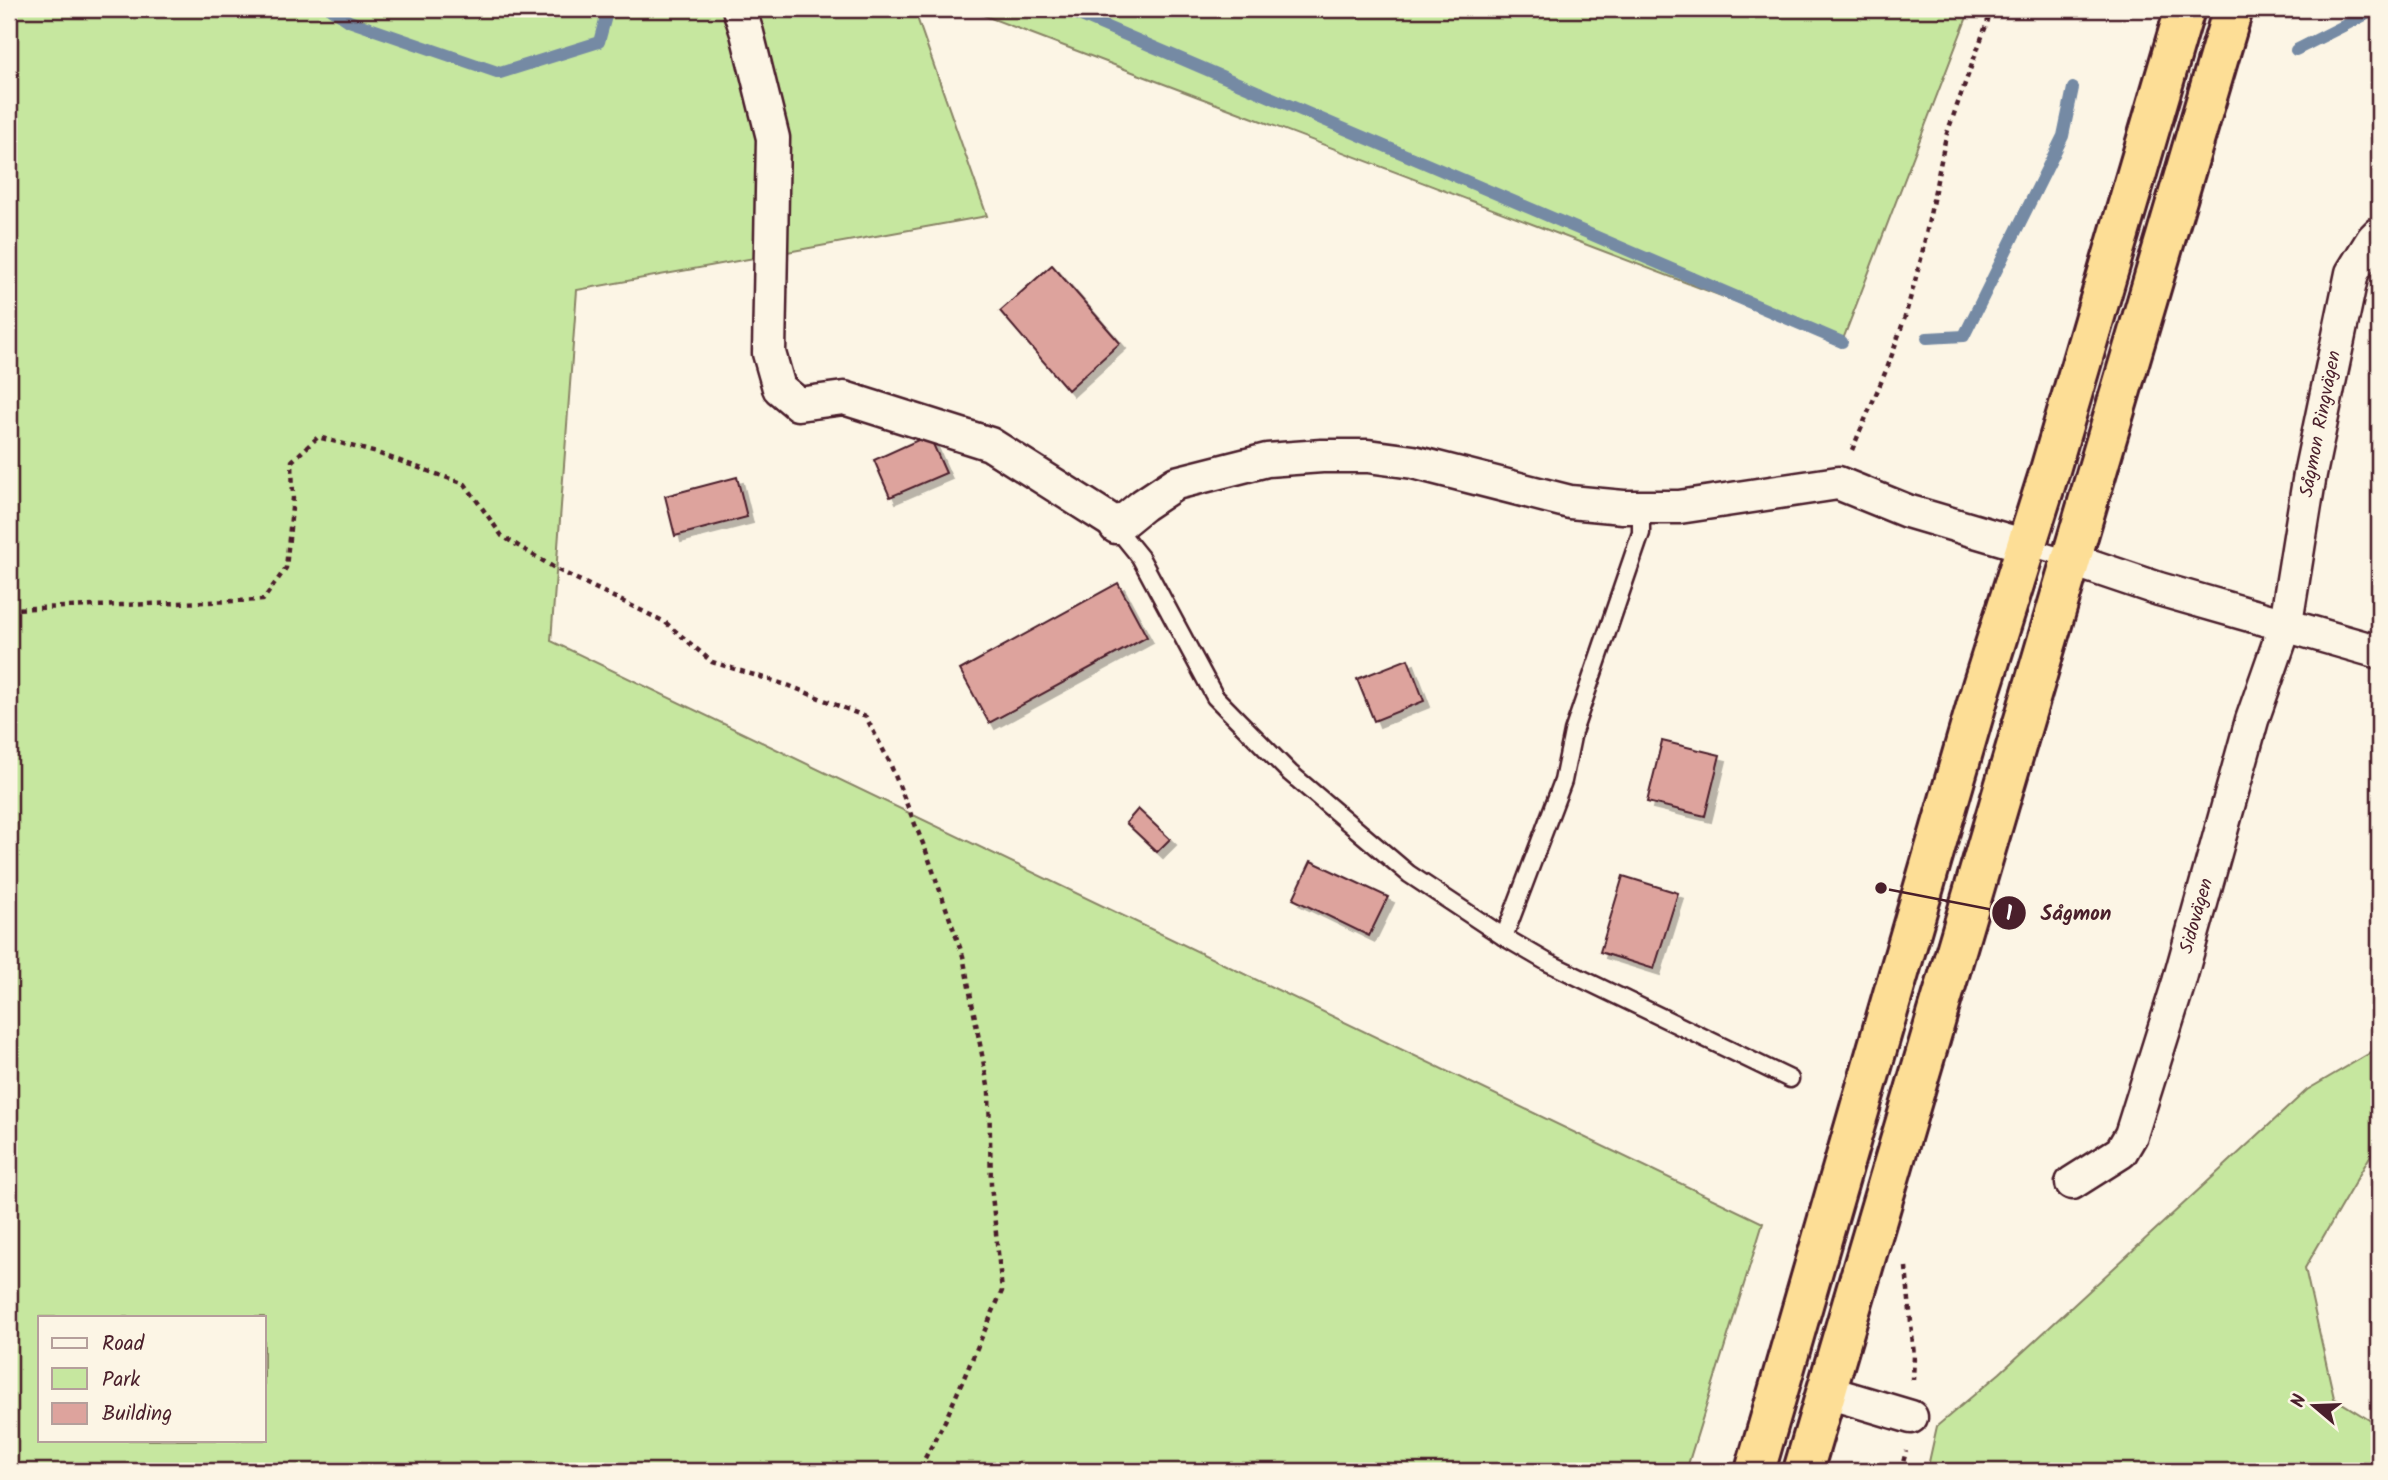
<svg xmlns="http://www.w3.org/2000/svg" width="2388" height="1480" viewBox="0 0 2388 1480" font-family="Kalam,sans-serif">
	<defs>
		<filter id="shadow"><feDropShadow dx="6" dy="6" stdDeviation="0" flood-color="#0004"/></filter>
	</defs>
	<rect width="100%" height="100%" fill="#fcf5e5"/>
	<filter id="ink" filterUnits="userSpaceOnUse"><feTurbulence type="fractalNoise" baseFrequency=".0143" numOctaves="2"/><feDisplacementMap in="SourceGraphic" scale="14" xChannelSelector="R" yChannelSelector="G"/><feConvolveMatrix kernelMatrix="1 2 1 2 8 2 1 2 1" color-interpolation-filters="sRGB"/></filter>
	<g filter="url(#ink)">
		<g fill="#c6e79f" stroke="#888365" stroke-width="2" fill-rule="evenodd">
			<path d="M9,9H914L987,216L577,290L551,641L1763,1223L1686,1471H9ZM40,1317H264V1440H40Z"/>
			<polygon points="967,9 1970,9 1842,342"/>
			<polygon points="2372,1052 2379,1057 2379,1141 2305,1268 2334,1398 2379,1426 2379,1471 1927,1471 1937,1426 2000,1373 2307,1090"/>
		</g>
		<g fill="none" stroke-linecap="round" stroke-linejoin="round">
			<g stroke="#758aa4" stroke-width="12">
				<polyline points="331,9 349,21 500,73 599,42 608,9"/>
				<polyline points="1065,9 1842,342"/>
				<polyline points="2296,50 2377,9"/>
				<polyline points="1927,338 1964,336 2063,136 2073,88"/>
			</g>
		</g>
		<g fill="#dda39d" stroke="#4a1f2b" stroke-width="2" filter="url(#shadow)">
			<polygon points="1052,265 1120,343 1068,390 1000,311"/>
			<polygon points="929,435 946,473 890,497 874,460"/>
			<polygon points="737,477 747,517 675,536 665,496"/>
			<polygon points="1118,583 1147,637 989,723 960,670"/>
			<polygon points="1408,659 1424,701 1374,721 1357,679"/>
			<polygon points="1662,741 1720,755 1705,816 1647,802"/>
			<polygon points="1138,809 1170,839 1157,852 1126,823"/>
			<polygon points="1311,861 1388,897 1369,936 1293,899"/>
			<polygon points="1623,876 1678,893 1654,969 1600,952"/>
		</g>
		<g fill="none" stroke-linecap="round" stroke-linejoin="round">
			<defs>
				<g id="lane">
					<polyline points="1114,525 1140,557 1215,697 1290,773 1409,874 1504,937 1547,962 1790,1079"/>
					<polyline points="2026,546 2073,560"/>
					<polyline points="1504,937 1563,781 1573,732 1641,533 1641,507"/>
				</g>
				<g id="street">
					<polyline points="739,9 747,33 773,138 769,353 779,388 798,404 844,398 990,444 1110,520"/>
					<polyline points="1116,527 1143,505 1176,483 1267,460 1322,456 1368,456 1413,462 1570,502 1623,507 1679,507 1838,483 1907,511 2026,546"/>
					<polyline points="2073,560 2159,589 2379,652"/>
					<polyline points="2072,1183 2121,1152 2131,1135 2179,982 2252,720 2286,623 2310,474 2352,273 2373,239 2379,233"/>
					<polyline points="1827,1392 1911,1417"/>
				</g>
				<g id="highway">
					<polyline points="1755,1471 1982,686 2050,470 2185,9"/>
					<polyline points="1803,1471 2233,9"/>
				</g>
			</defs>
			<use href="#lane" stroke="#4a1f2b" stroke-width="21"/>
			<use href="#street" stroke="#4a1f2b" stroke-width="37"/>
			<use href="#highway" stroke="#4a1f2b" stroke-width="44"/>
			<g stroke="#4a1f2b" stroke-width="4.5" stroke-dasharray="5 5" stroke-linecap="butt">
				<polyline points="1852,450 1888,366 1905,317 1921,259 1946,136 1992,9"/>
				<polyline points="9,609 263,600 286,568 293,498 292,461 318,437 377,453 465,484 502,536 558,570 665,622 712,662 790,686 866,717 889,761 926,851 963,956 989,1091 991,1185 1002,1291 945,1421 918,1471"/>
				<polyline points="1906,1267 1914,1356 1913,1380"/>
				<polyline points="1901,1471 1906,1451"/>
			</g>
			<use href="#lane" stroke="#fcf5e5" stroke-width="16"/>
			<use href="#street" stroke="#fcf5e5" stroke-width="32"/>
			<use href="#highway" stroke="#fdde96" stroke-width="38"/>
		</g>
	</g>
	<g text-anchor="middle" dominant-baseline="central" stroke-width="5" stroke-linejoin="round" paint-order="stroke">
		<g font-size="19" fill="#4a1f2b" stroke="#fcf5e5">
			<text transform="translate(2321 424) rotate(-79)">Sågmon Ringvägen</text>
			<text transform="translate(2197 916) rotate(-74)">Sidovägen</text>
		</g>
	</g>
	<path fill="none" stroke="#4a1f2b" stroke-width="2.5" d="M1881 888L2009 913"/>
	<g fill="#4a1f2b" stroke="#fcf5e5" stroke-width="2.5">
		<circle cx="1881" cy="888" r="7"/>
		<circle cx="2009" cy="913" r="18"/>
	</g>
	<g font-size="21" text-anchor="middle" font-weight="bold" fill="#fff">
		<text x="2009" y="920">1</text>
	</g>
	<g font-size="21" text-anchor="middle" font-weight="bold" fill="#4a1f2b" stroke="#fcf5e5" stroke-width="5" stroke-linejoin="round" paint-order="stroke">
		<text x="2076" y="920">Sågmon</text>
	</g>
	<rect width="2388" height="1480" fill="none" stroke="#fcf5e5" stroke-width="35"/>
	<rect x="18" y="18" width="2353" height="1445" fill="none" stroke="#4a1f2b" stroke-width="2.5" filter="url(#ink)"/>
	<rect x="38" y="1316" width="228" height="126" fill="#fcf5e5" stroke="#b59f9b" stroke-width="2"/>
	<rect x="52" y="1338" width="35" height="10" fill="#fcf5e5" stroke="#b59f9b" stroke-width="2"/>
	<text x="102" y="1350" font-size="21" fill="#4a1f2b">Road</text>
	<rect x="52" y="1368" width="35" height="21" fill="#c6e79f" stroke="#b59f9b" stroke-width="2"/>
	<text x="102" y="1386" font-size="21" fill="#4a1f2b">Park</text>
	<rect x="52" y="1403" width="35" height="21" fill="#dda39d" stroke="#b59f9b" stroke-width="2"/>
	<text x="102" y="1420" font-size="21" fill="#4a1f2b">Building</text>
	<g transform="translate(2314 1406) rotate(289)" stroke="#fcf5e5" stroke-width="5" paint-order="stroke">
	<path d="M0-5L12 26L0 18L-12 26Z" fill="#4a1f2b"/>
	<text y="-10" font-size="19" font-weight="bold" text-anchor="middle" fill="#4a1f2b">N</text>
	</g>
</svg>
